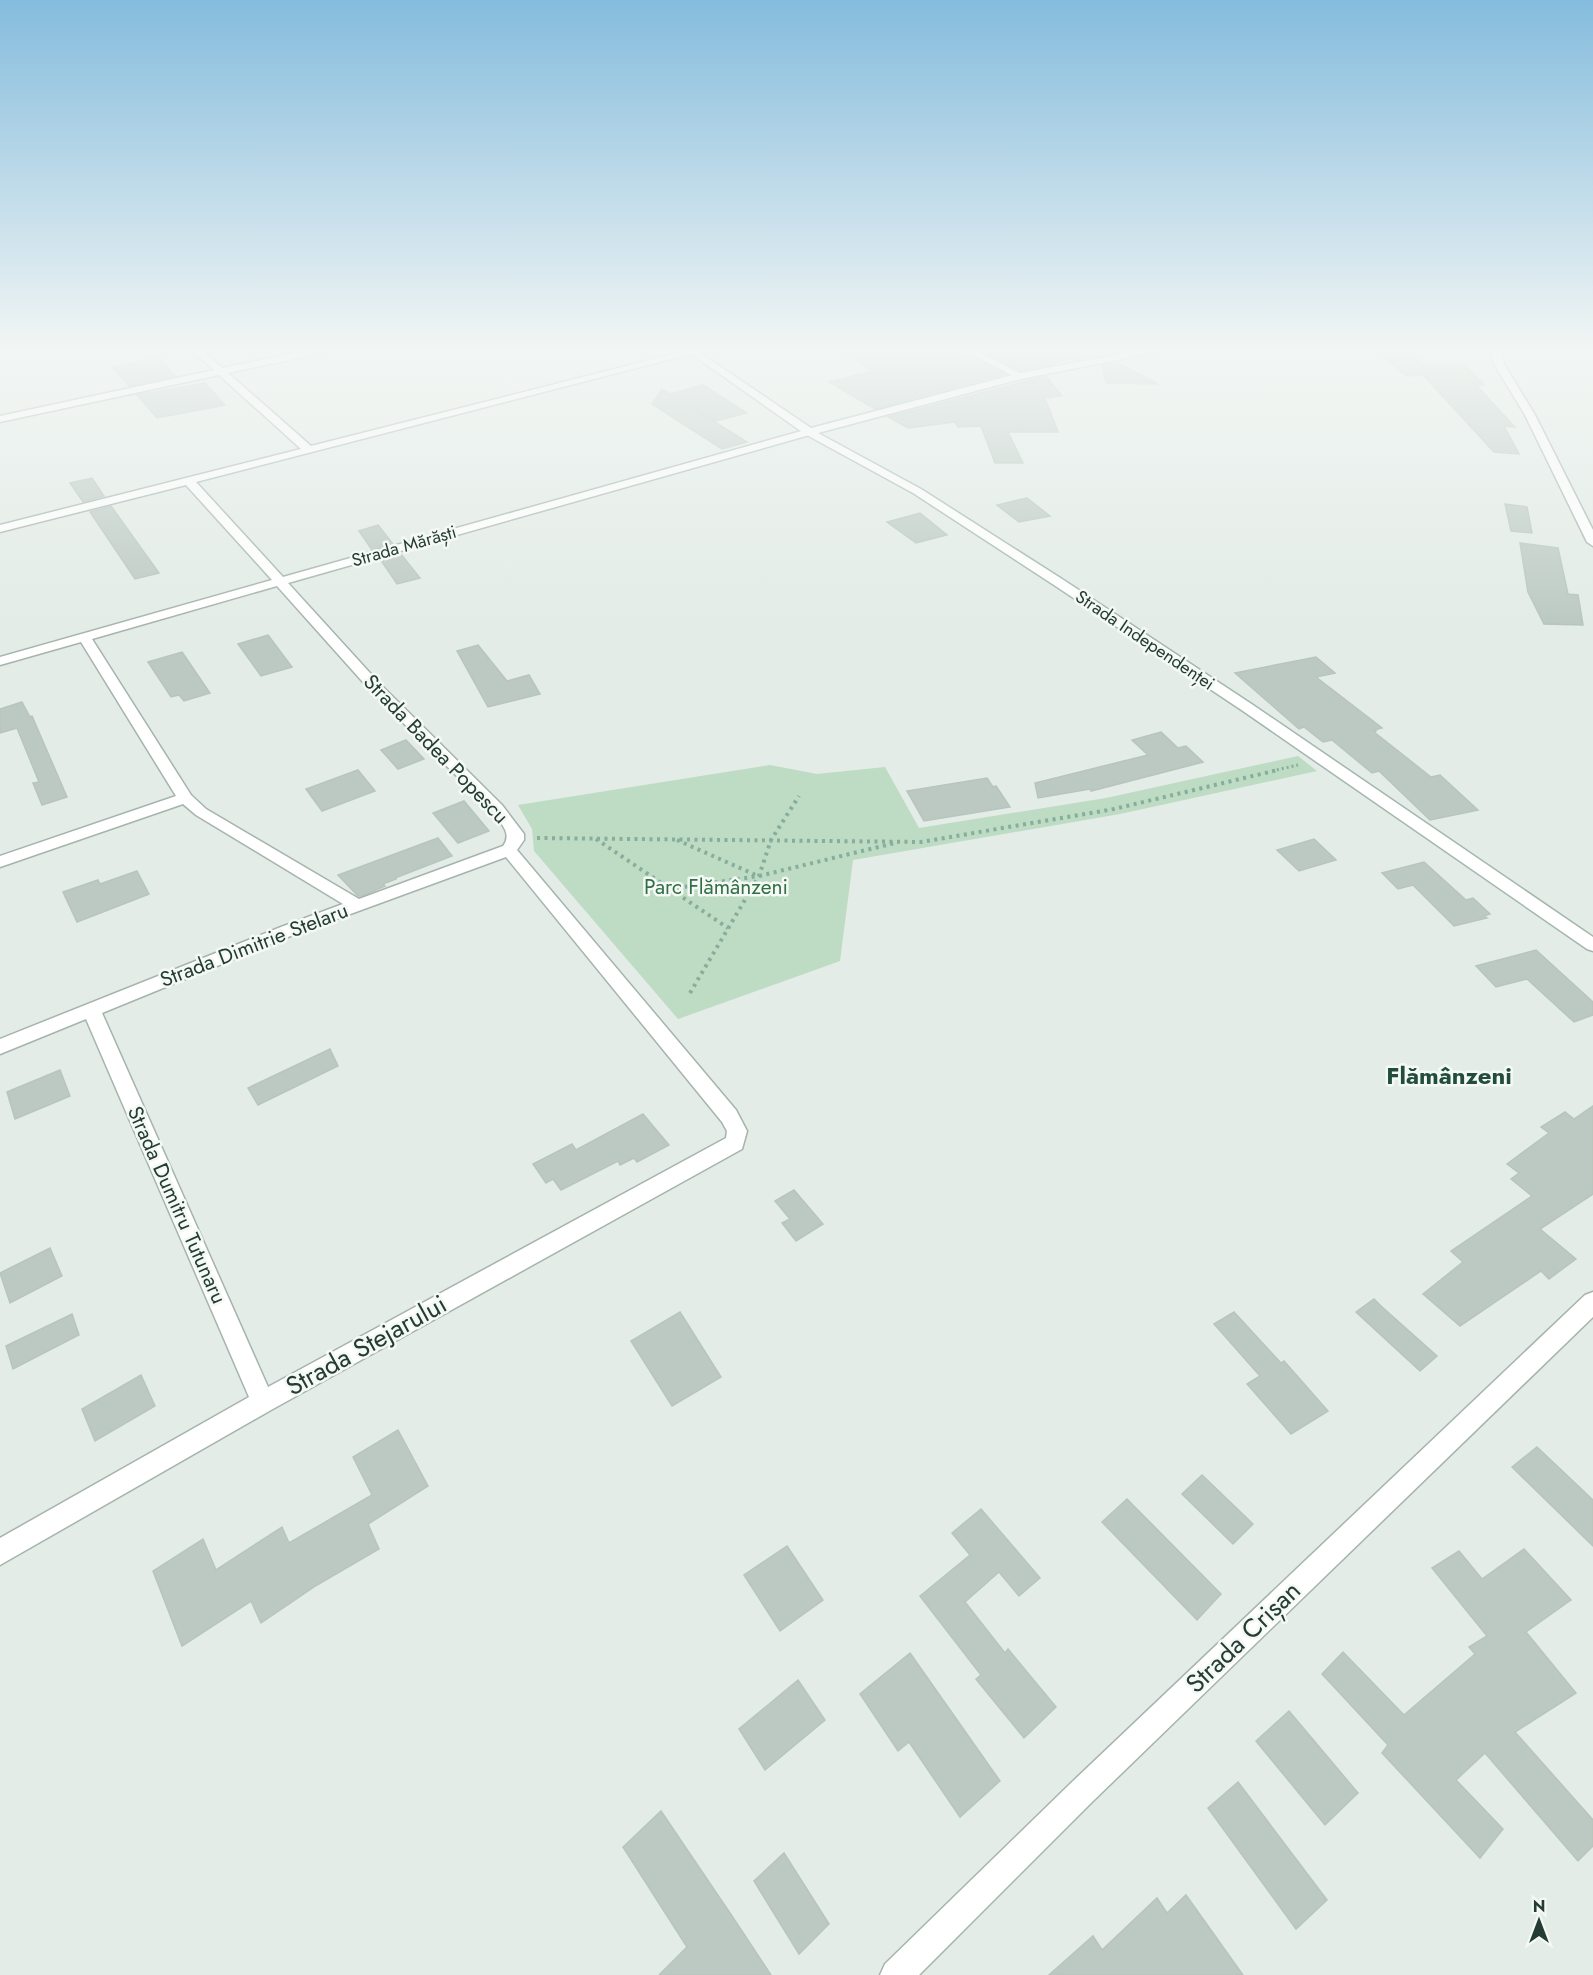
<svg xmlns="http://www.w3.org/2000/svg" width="1593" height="1975" viewBox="0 0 1593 1975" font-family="Jost,sans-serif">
	<rect width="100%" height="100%" fill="#e3ece7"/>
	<polygon fill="#bedbc3" points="1298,756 1317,771 1120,814 853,860 840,961 678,1019 534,851 532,829 518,805 770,765 817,774 885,767 919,828 1106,798"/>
	<g fill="#bcc9c3" stroke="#b6c5bd" stroke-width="1.5">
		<polygon points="838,348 948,348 968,359 973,358 1005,374 875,409 829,382 873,371"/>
		<polygon points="1020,348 1085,348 1086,356 1020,371 988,354"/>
		<polygon points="1374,348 1405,348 1424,364 1464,364 1484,385 1476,385 1515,427 1504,426 1519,454 1494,452 1423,375 1406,376"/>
		<polygon points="159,357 175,376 129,386 112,367"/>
		<polygon points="1116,362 1158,384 1106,383 1102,365"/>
		<polygon points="1046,376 1062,396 1045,398 1058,432 1008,432 1023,463 995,463 981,426 958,427 955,422 908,428 888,417"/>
		<polygon points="205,383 225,405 157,418 137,395"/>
		<polygon points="703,385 747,413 716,421 678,399 747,442 722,449 652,404 662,389 670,394"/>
		<polygon points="92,478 104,496 83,502 70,483"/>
		<polygon points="1027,498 1050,516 1019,522 997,505"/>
		<polygon points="1505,504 1527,507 1532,533 1511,531"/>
		<polygon points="111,506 159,573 135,579 90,512"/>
		<polygon points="920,513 947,535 916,543 887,522"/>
		<polygon points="378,525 393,544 372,550 359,531"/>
		<polygon points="1520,543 1558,548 1568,594 1578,595 1583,625 1544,624 1528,592"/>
		<polygon points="400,553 420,578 397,584 380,559"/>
		<polygon points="268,635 292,667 261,676 238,644"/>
		<polygon points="478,645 507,681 529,675 540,694 488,707 457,651"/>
		<polygon points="182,652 210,693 184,701 179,695 171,697 148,662"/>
		<polygon points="1316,657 1335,673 1316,677 1382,728 1374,730 1376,731 1374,732 1431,777 1440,775 1478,810 1430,820 1379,771 1372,773 1332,740 1323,742 1304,727 1299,729 1235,673"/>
		<polygon points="22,702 30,717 32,716 67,797 42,805 33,783 39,782 17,728 0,733 0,709"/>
		<polygon points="1161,732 1178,748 1186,746 1203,762 1091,791 1090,789 1038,798 1035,783 1148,755 1132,740"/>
		<polygon points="406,740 424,759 398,769 381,750"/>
		<polygon points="358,770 375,791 322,811 306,789"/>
		<polygon points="987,778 993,787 996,786 1010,807 924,821 907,791"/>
		<polygon points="464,801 489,831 458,843 433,813"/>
		<polygon points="438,838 452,856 395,878 396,879 383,884 385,886 362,896 358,896 338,875"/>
		<polygon points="1314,839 1336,860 1299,871 1277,850"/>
		<polygon points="1424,862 1466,900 1473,898 1490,914 1484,916 1487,918 1454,926 1413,885 1398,889 1382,873"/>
		<polygon points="137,871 149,894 77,922 63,892 98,880 100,884"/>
		<polygon points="1536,950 1593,1002 1593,1015 1574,1022 1527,979 1496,987 1476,966"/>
		<polygon points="330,1049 338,1066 258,1105 248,1088"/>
		<polygon points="60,1070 70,1096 15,1119 7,1092"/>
		<polygon points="1593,1106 1593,1194 1540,1229 1576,1259 1549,1279 1541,1271 1460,1326 1423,1294 1463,1262 1451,1251 1532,1196 1511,1179 1519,1173 1507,1164 1549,1133 1541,1127 1565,1112 1574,1119"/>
		<polygon points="643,1114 669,1145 637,1162 634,1158 620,1165 618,1161 561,1190 553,1179 546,1183 533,1164 572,1144 576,1150"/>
		<polygon points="794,1190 823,1224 796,1241 782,1223 790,1219 775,1201"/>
		<polygon points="50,1248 62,1276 10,1303 0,1273"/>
		<polygon points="1374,1299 1381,1306 1437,1356 1420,1371 1356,1312"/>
		<polygon points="680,1312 721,1377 672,1406 631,1341"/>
		<polygon points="1234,1312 1281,1363 1284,1361 1328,1411 1291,1434 1247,1384 1260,1376 1214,1324"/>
		<polygon points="72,1314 79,1335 13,1369 6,1346"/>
		<polygon points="141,1375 155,1406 95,1441 82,1409"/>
		<polygon points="398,1430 428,1486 368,1524 379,1549 317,1585 261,1623 251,1601 182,1646 153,1571 203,1539 216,1570 282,1527 289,1543 372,1495 353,1457"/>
		<polygon points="1537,1447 1593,1500 1593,1546 1512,1467"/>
		<polygon points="1202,1475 1253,1524 1233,1544 1182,1494"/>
		<polygon points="1127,1499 1221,1594 1197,1620 1102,1522"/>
		<polygon points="981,1509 1040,1578 1019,1596 999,1572 965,1602 1005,1653 1008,1649 1056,1707 1024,1738 976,1679 981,1675 920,1596 970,1555 952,1533"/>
		<polygon points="787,1546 823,1600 780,1631 744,1575"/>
		<polygon points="1524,1549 1571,1600 1526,1632 1576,1693 1515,1732 1593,1820 1593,1846 1578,1861 1485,1753 1456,1780 1503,1829 1480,1858 1382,1753 1388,1745 1322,1674 1343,1652 1404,1715 1475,1654 1469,1647 1487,1636 1432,1568 1459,1551 1482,1579"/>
		<polygon points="910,1653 1000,1781 960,1817 909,1742 898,1751 860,1694"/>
		<polygon points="798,1680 825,1720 765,1770 739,1729"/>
		<polygon points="1289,1711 1358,1793 1325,1825 1256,1741"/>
		<polygon points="1238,1782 1327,1900 1296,1929 1208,1808"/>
		<polygon points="661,1811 732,1916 771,1975 659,1975 687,1947 623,1847"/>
		<polygon points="784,1853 829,1924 799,1954 754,1881"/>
		<polygon points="1186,1895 1243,1975 1049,1975 1093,1936 1102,1950 1157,1898 1167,1913"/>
	</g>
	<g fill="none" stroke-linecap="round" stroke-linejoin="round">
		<defs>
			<g id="street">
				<path d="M189,348H199L222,368L319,348H334L330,351L228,373L311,446L693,349L698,352L196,482L283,577L805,430H813V434L288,583L380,684L502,805L524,834V840L517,850L736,1110L747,1131L742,1149L271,1410L0,1565V1538L249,1397L86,1019L0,1054V1039L281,927L343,904L196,815L183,804L0,867V856L176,796L81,642L0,665V657L272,580L186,485L0,532V525L301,449L219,375L0,422V416L214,370ZM277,586L370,690L492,811C500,823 513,833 503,846L359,899L206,809L191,795L92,639ZM506,857L722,1122L727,1131L726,1138L268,1387L102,1013L293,935Z"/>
				<polygon points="960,348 971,348 1025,376 1017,378"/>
				<polygon points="1490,348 1499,348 1504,364 1535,415 1593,530 1593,546 1587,542 1525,415 1494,364"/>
				<polygon points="1593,1292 1593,1317 1091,1803 919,1975 880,1975 885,1964 1071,1783 1585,1295"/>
			</g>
			<polygon id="secondary" points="683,348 693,348 811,428 1020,373 1151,348 1167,348 1163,351 1021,379 818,433 921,489 1062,579 1253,705 1593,937 1593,951 1587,949 1243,711 1054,585 913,493 805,434"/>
		</defs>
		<use href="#street" stroke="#a6b4ad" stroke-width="3"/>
		<use href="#secondary" stroke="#a3b7ae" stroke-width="3"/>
		<polyline stroke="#87ad9d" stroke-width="3" stroke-dasharray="2 3" stroke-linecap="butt" points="1272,771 1298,765"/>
		<g stroke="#87ad9d" stroke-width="4" stroke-dasharray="3 4.5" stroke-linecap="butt">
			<polyline points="537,838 921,842 1114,809 1278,770"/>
			<polyline points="596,839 728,928"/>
			<polyline points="677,840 758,876"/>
			<polyline points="670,889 759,876 895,843"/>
			<polyline points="690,993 759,876 771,840 799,796"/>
		</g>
		<use href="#street" fill="#fff" fill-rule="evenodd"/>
		<use href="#secondary" fill="#fff" fill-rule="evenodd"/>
	</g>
	<linearGradient id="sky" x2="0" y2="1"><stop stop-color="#85bcdd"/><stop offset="0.56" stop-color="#f2f6f4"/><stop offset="1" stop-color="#f2f6f4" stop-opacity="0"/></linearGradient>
	<rect width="1593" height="624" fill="url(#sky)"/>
	<g text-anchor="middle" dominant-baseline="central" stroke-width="5" stroke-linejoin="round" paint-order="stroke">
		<g font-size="18" fill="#243c33" stroke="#f4f9f6">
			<text transform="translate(404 546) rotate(-16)">Strada Mărăști</text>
			<text transform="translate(1145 640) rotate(34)">Strada Independenței</text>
		</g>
		<g font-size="21" fill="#243c33" stroke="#f4f9f6">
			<text transform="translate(436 749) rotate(46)">Strada Badea Popescu</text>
			<text transform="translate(254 945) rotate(-21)">Strada Dimitrie Stelaru</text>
			<text transform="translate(177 1205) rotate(66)">Strada Dumitru Tutunaru</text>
		</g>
		<g font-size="21" fill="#326f44" stroke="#f4f9f6">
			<text x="716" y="887">Parc Flămânzeni</text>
		</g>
		<g font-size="24" font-weight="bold" fill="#224c3e" stroke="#f4f9f6">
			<text x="1449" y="1075">Flămânzeni</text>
		</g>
		<g font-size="26" fill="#243c33" stroke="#f4f9f6">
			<text transform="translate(366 1345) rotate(-29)">Strada Stejarului</text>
			<text transform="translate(1243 1637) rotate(-44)">Strada Crișan</text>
		</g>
	</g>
	<g transform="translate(1539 1921)" stroke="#f4f9f6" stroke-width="4.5" paint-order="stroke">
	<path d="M0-4.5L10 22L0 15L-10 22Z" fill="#243c33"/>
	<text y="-9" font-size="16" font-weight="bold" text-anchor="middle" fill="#243c33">N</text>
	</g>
</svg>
